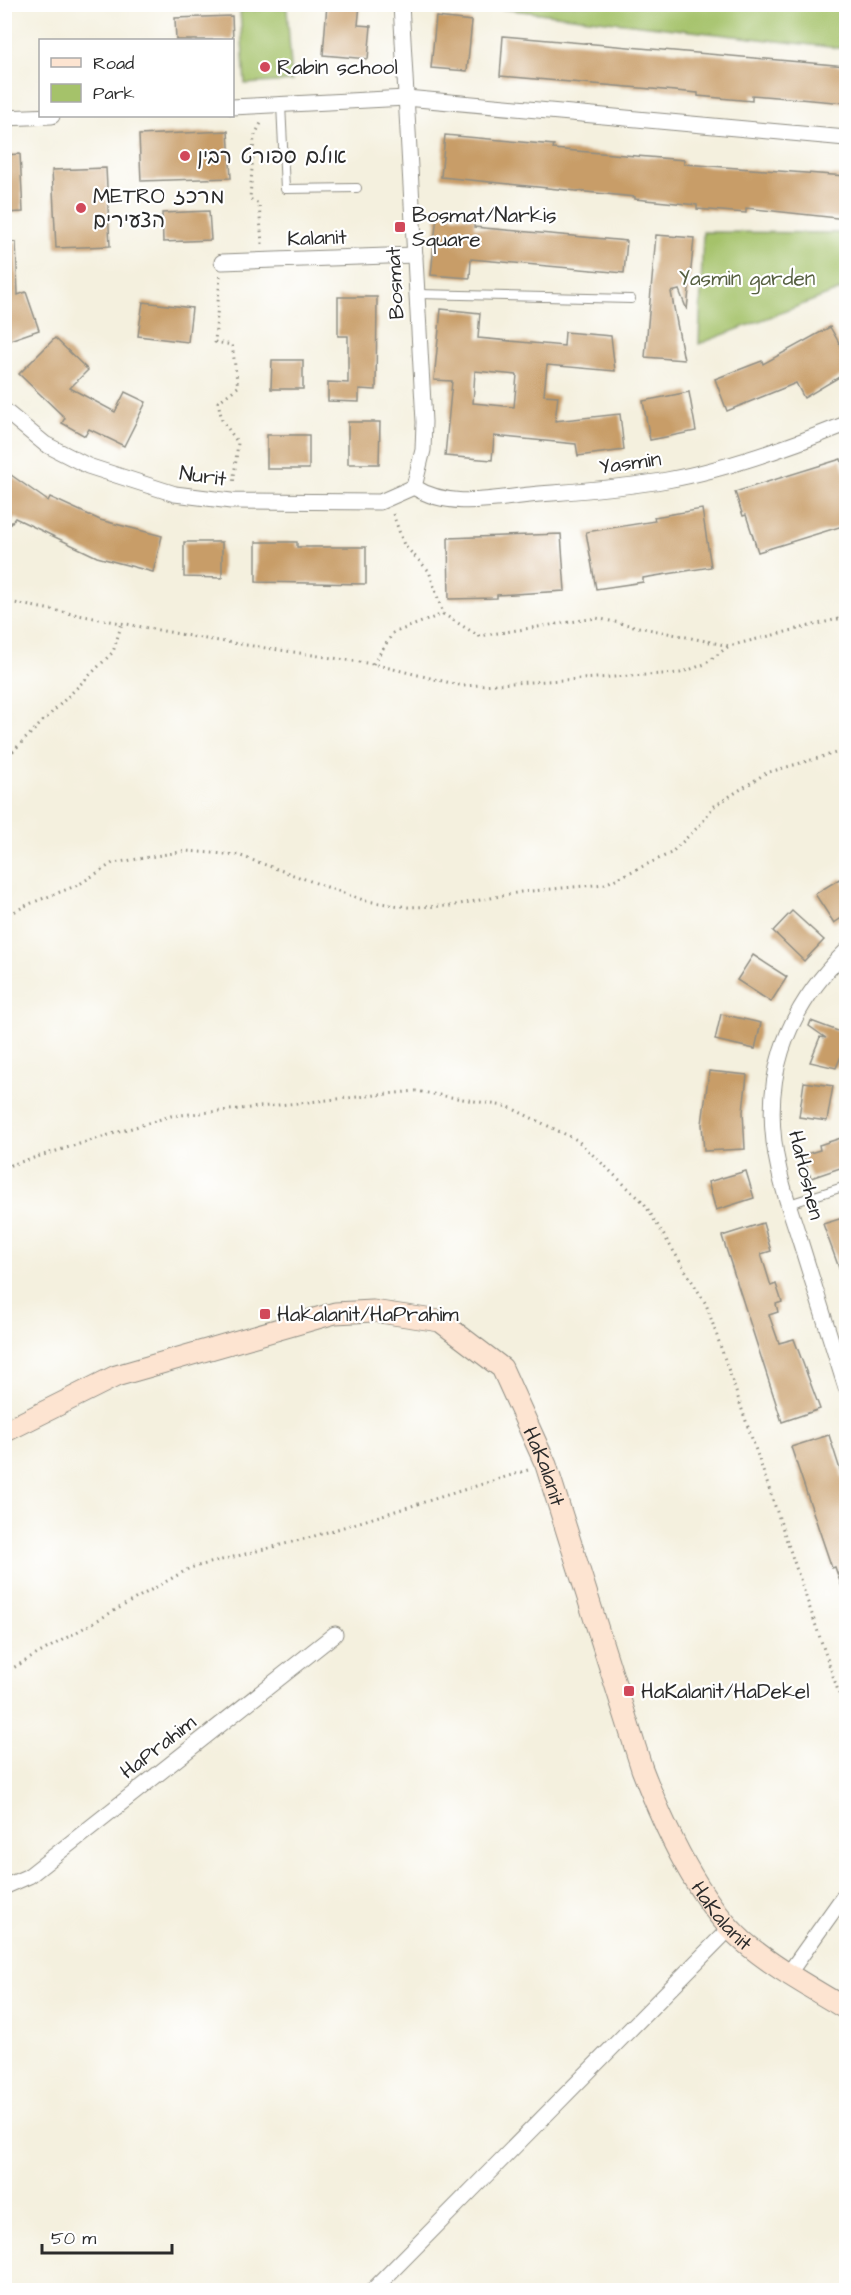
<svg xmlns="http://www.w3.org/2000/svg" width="851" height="2295" viewBox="0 0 851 2295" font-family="'Architects Daughter','Playpen Sans Hebrew',sans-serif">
	<rect width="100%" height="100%" fill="#fff"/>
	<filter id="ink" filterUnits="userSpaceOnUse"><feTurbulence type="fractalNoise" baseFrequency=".0167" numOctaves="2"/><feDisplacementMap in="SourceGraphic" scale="12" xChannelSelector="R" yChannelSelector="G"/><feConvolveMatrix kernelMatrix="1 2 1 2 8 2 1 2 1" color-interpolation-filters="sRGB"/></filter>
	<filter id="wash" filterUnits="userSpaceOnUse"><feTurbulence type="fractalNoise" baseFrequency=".008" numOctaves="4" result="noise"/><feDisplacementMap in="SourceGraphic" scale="24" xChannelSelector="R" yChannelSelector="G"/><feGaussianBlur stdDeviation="1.35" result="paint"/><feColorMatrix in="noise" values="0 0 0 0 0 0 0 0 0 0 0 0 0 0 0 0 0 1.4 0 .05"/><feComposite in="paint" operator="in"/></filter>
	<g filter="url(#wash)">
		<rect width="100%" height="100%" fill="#f4f0de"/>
		<g fill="#a5c26a" stroke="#68764a" stroke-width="1.5">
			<polygon points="479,5 846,5 846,49 479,6"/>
			<polygon points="287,8 292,81 245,84 240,11"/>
			<polygon points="703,232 846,233 846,288 699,344"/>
		</g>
		<g id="blocks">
			<g fill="#c89d67" fill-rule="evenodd">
				<polygon points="327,4 360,4 358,25 371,26 368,59 323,55"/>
				<polygon points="232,16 233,40 176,40 175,18"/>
				<polygon points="436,17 472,21 467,71 431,68"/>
				<polygon points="503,36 846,66 846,103 752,95 752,101 698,96 698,93 500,76"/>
				<polygon points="228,131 231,178 141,181 139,135"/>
				<polygon points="445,135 554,145 553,149 684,160 684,164 846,176 846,219 746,208 746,213 697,209 697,205 635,199 635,197 441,177"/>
				<polygon points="20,154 23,212 4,213 4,155"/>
				<polygon points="106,168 110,246 56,248 52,170"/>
				<polygon points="209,211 211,240 163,242 162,213"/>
				<polygon points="437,214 475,218 474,227 627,241 624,273 471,259 470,278 431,275"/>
				<polygon points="656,235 694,238 687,310 679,290 671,292 684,360 645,357"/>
				<polygon points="16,242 18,295 26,292 39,330 4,342 4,243"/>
				<polygon points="338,297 377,297 376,390 359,389 359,402 328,401 328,382 348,383 348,336 338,336"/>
				<polygon points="143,302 192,308 188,342 138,336"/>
				<path d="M441,309L480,313L478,338L564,346L565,332L611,336L615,371L547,365L544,395L558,396L555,421L620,414L624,450L578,456L576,444L494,436L492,460L445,456L452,381L434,380ZM475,371L517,375L514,407L473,403Z"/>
				<polygon points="830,327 846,355 846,373 804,398 796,383 727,411 715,379 762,361 763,364"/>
				<polygon points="55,338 88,370 70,388 115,412 125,392 146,402 124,446 89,429 85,436 62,423 65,418 19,374"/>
				<polygon points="272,360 303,360 303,389 271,389"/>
				<polygon points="689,392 696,431 650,440 643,401"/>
				<polygon points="348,422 380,422 379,464 348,464"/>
				<rect x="267" y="435" width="42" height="34"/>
				<polygon points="841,459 846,476 846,525 758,552 746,515 743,516 735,492"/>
				<polygon points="4,470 48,501 50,497 100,520 162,536 153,572 97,557 15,518 4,532"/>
				<polygon points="702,509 711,567 643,578 643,582 596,589 586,532 655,521 654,517"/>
				<polygon points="561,534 565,591 497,595 497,598 449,599 448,538"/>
				<polygon points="184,542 222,542 222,578 184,577"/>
				<polygon points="256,542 297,542 297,547 366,547 366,584 256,582"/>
				<polygon points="841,878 846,886 846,915 834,923 815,894"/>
				<polygon points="792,911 824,940 804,961 773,931"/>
				<polygon points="753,955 787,977 771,1002 737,980"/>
				<polygon points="721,1014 761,1023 755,1049 715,1040"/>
				<polygon points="811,1021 846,1034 846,1051 844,1049 836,1068 810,1062 820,1037 826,1038 809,1026"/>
				<polygon points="709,1071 747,1075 743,1112 745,1149 704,1151 702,1124"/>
				<polygon points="804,1082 833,1086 827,1121 799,1117"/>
				<polygon points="841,1138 846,1155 846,1166 811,1178 803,1155 820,1150 819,1145"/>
				<polygon points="746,1171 754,1198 716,1210 708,1182"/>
				<polygon points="846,1217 846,1279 843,1279 823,1224"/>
				<polygon points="763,1223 771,1251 761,1254 771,1286 776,1284 782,1302 776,1304 778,1312 769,1315 779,1343 794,1339 820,1409 782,1422 722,1236"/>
				<polygon points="829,1435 844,1482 846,1481 846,1593 844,1593 835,1567 832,1568 791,1447"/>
			</g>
		</g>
	</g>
	<g filter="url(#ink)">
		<use href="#blocks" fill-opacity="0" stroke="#908e84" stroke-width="1.5"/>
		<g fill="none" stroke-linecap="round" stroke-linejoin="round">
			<defs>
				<g id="lane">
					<polyline points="281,104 285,189 357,188"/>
					<polyline points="417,294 631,299"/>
					<polyline points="789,1204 846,1186"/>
				</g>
				<g id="street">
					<polyline points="401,4 424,422 423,450 414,487"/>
					<polyline points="232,107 406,98 846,138"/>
					<polyline points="4,118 52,116"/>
					<polyline points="222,262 415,255"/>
					<polyline points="4,410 45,444 88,466 175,494 231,501 380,502 414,487"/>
					<path d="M414,487C448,509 492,499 530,495C576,491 622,488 667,480C728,469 789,447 846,424"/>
					<path d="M846,951C783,1013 759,1083 779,1170C784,1195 794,1220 801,1244C816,1292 831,1340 846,1388"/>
					<polyline points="4,1887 29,1876 335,1634"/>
					<polyline points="789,1973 846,1893"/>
					<polyline points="373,2290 730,1928"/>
				</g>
				<g id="secondary">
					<path id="s1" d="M4,1432L116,1376L335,1313L373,1311L440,1321L502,1368L546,1465L642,1769C664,1826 697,1900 743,1941C774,1968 812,1988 846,2009"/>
				</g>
			</defs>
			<use href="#lane" stroke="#908e84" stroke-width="10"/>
			<use href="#street" stroke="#908e84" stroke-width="17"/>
			<use href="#secondary" stroke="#908e84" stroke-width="23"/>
			<g stroke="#908e84" stroke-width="3" stroke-dasharray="1.5 4.5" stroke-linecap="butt">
				<polyline points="262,244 259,204 250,199 254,137 262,121"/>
				<polyline points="220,276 215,342 232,345 238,387 218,402 222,420 238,443 233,485"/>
				<polyline points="393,514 404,545 429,571 443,614 479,636 596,618 729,646 846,617"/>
				<polyline points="4,601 206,639 373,664 463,686 680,673 705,664 729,646"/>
				<polyline points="373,664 393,633 443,614"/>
				<polyline points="4,760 113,652 122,623"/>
				<polyline points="4,917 29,904 78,885 113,863 186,851 238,855 366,901 408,907 450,906 521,892 605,884 671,853 701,824 713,807 766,773 846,750"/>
				<polyline points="4,1167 171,1116 416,1091 509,1107 577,1140 644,1203 706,1304 846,1714"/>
				<polyline points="4,1673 190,1568 308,1538 528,1470"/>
			</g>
			<use href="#lane" stroke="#fff" stroke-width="8"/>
			<use href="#street" stroke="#fff" stroke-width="15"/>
			<use href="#secondary" stroke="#fde4d1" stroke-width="21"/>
		</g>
	</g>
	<g fill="#d1495b" stroke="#fff" stroke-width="2">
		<circle cx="265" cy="67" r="6"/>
		<circle cx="185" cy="156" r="6"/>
		<circle cx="81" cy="208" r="6"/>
		<rect x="394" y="221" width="12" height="12" rx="3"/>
		<rect x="259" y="1308" width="12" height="12" rx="3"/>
		<rect x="623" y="1685" width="12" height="12" rx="3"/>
	</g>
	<g text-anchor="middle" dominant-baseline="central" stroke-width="4.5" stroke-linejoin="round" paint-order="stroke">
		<g font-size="21" fill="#2b2b2b" stroke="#fff" text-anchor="start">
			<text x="277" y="67">Rabin school</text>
			<text x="197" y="156">אולם ספורט רבין</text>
			<text x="93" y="196">METRO מרכז<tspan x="93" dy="24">הצעירים</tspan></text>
			<text x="412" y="215">Bosmat/Narkis<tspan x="412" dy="24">Square</tspan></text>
			<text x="277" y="1314">Hakalanit/HaPrahim</text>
			<text x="641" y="1691">HaKalanit/HaDekel</text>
		</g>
		<g font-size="21" fill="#2b2b2b" stroke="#fff">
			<text transform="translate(317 238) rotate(-2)">Kalanit</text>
			<text transform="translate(395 283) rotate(-93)">Bosmat</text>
			<text transform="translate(630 463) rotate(-8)">Yasmin</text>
			<text transform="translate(203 476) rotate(8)">Nurit</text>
			<text transform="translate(806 1175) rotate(76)">HaHoshen</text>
			<text stroke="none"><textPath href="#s1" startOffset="644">HaKalanit</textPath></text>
			<text transform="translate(158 1747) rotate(-38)">HaPrahim</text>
			<text stroke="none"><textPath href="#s1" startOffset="1130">HaKalanit</textPath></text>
		</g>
		<g font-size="21" fill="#566041" stroke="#fff">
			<text x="747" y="278">Yasmin garden</text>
		</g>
	</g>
	<rect width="851" height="2295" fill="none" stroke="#fff" stroke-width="24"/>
	<rect x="39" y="39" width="195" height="78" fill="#ffffff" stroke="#aaaaaa" stroke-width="1.5"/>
	<rect x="51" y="58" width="30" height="9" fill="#fde4d1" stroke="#aaaaaa" stroke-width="1.5"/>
	<text x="93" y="69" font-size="18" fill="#2b2b2b">Road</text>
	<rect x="51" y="84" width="30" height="18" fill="#a5c26a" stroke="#aaaaaa" stroke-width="1.5"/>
	<text x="93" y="99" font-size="18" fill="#2b2b2b">Park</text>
	<path d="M42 2244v9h130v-9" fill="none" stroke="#2b2b2b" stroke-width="3"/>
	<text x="51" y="2244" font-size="18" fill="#2b2b2b" stroke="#ffffff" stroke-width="4.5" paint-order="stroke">50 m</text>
</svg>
